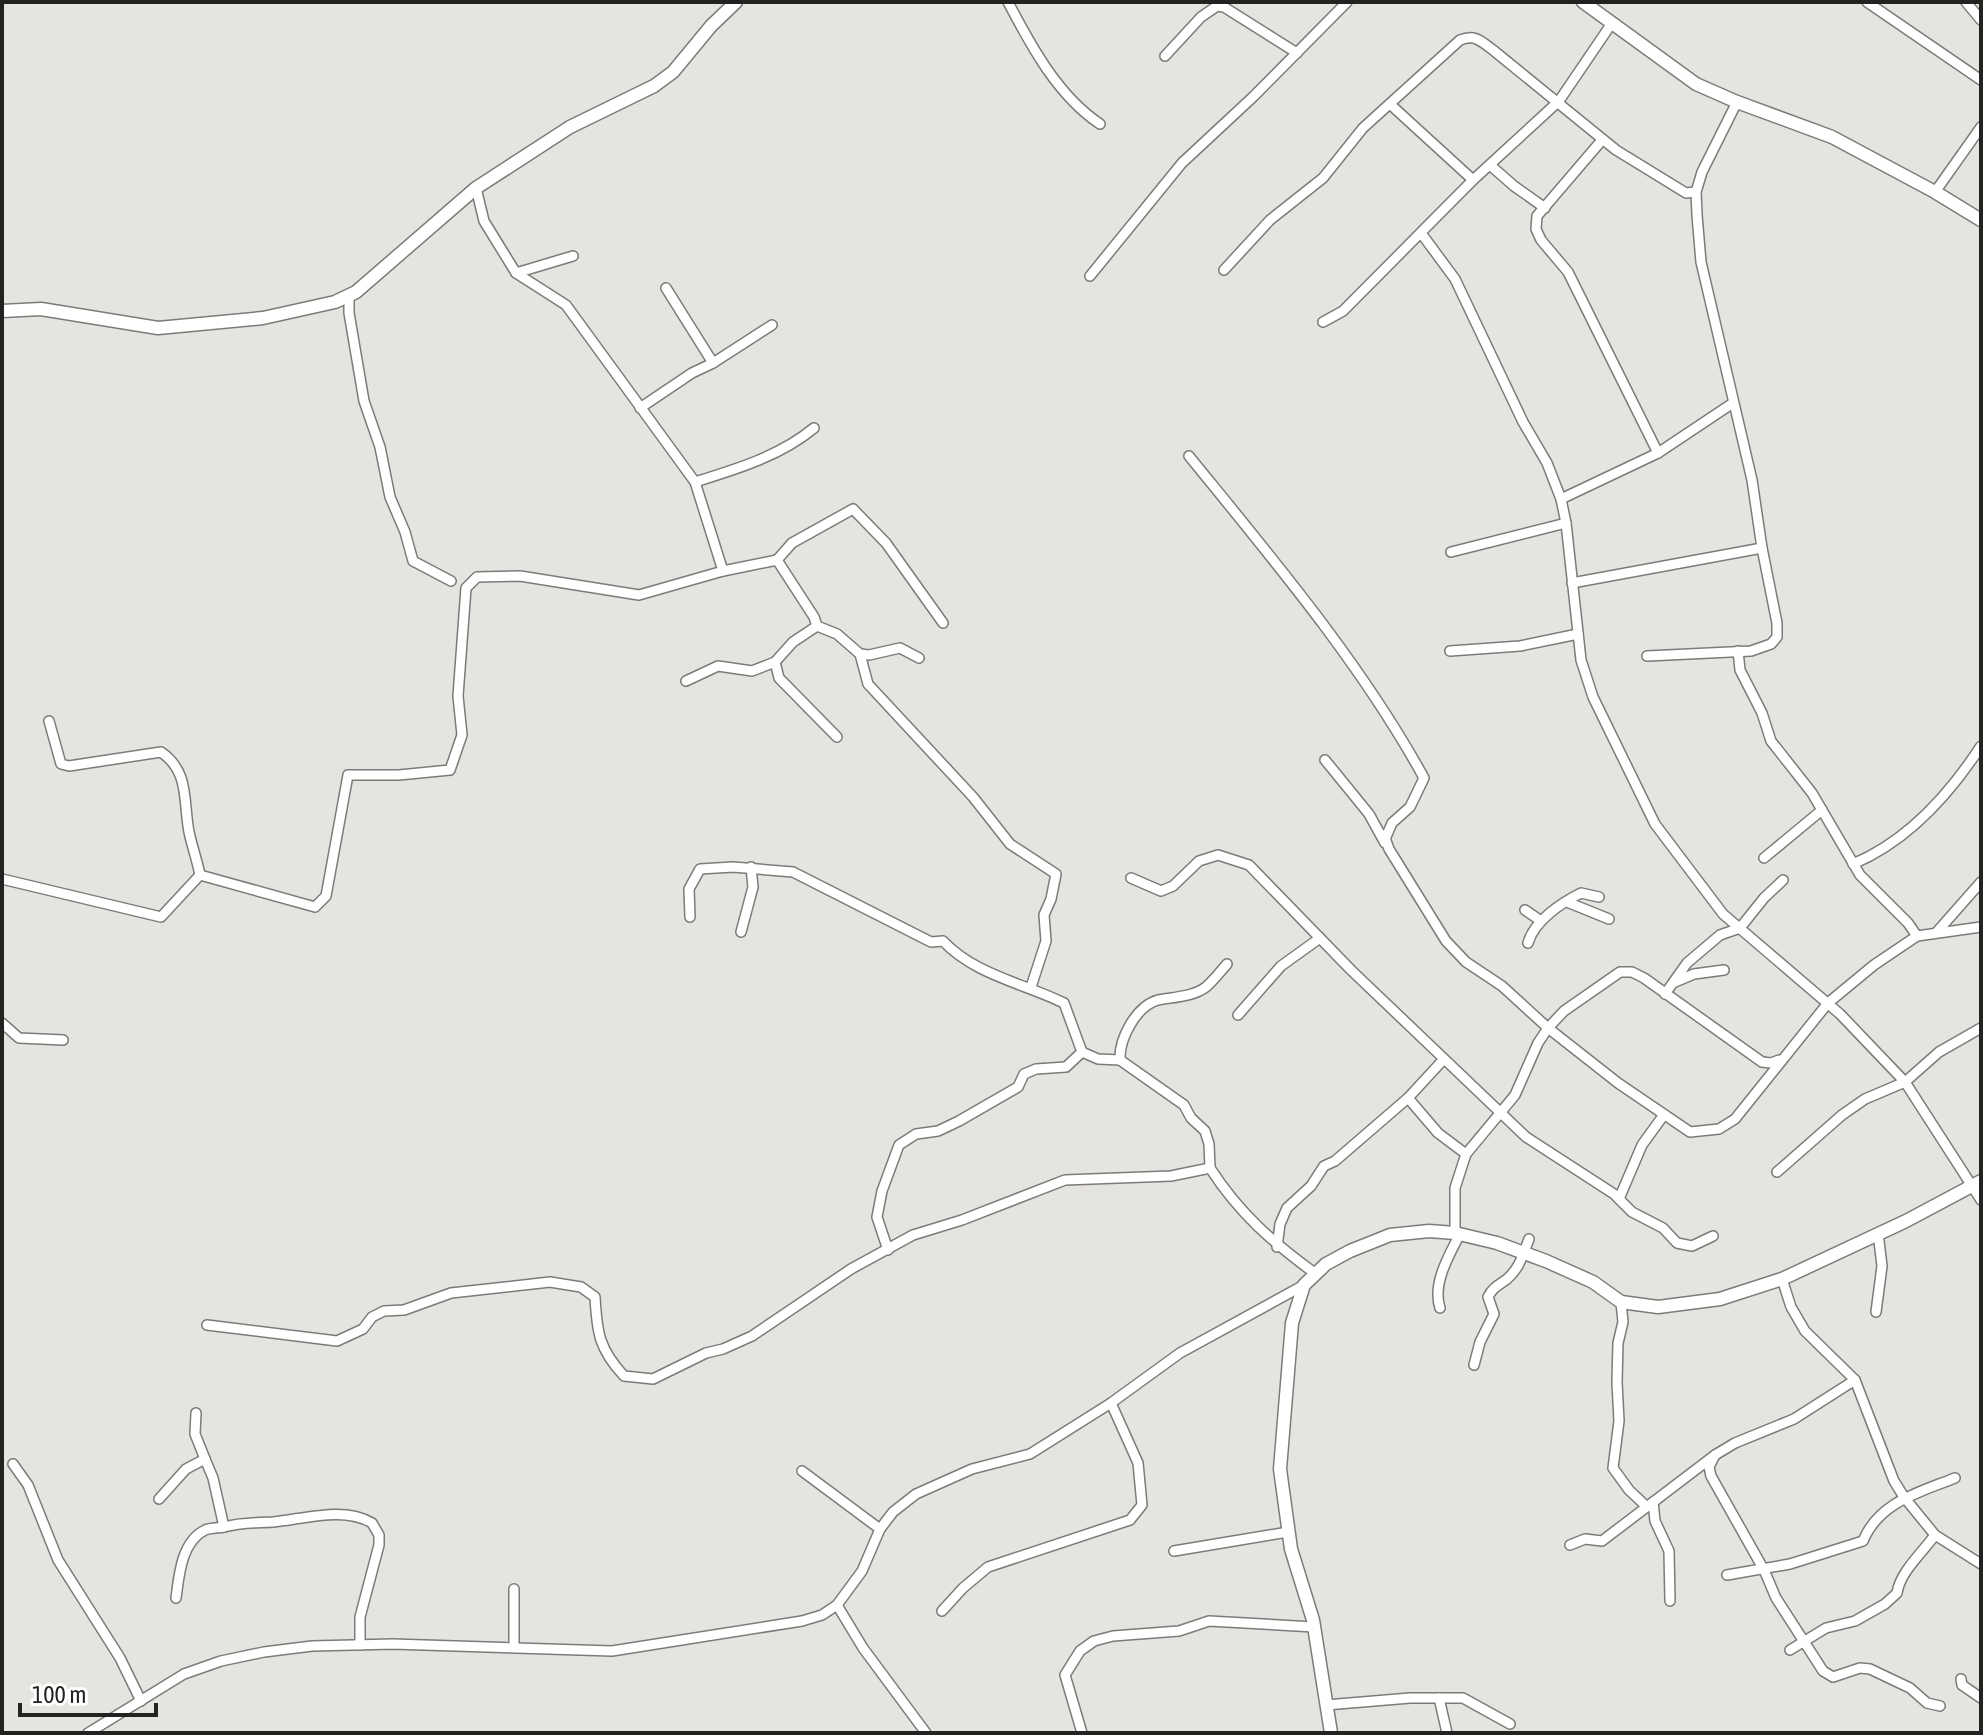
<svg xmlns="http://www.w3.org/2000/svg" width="1983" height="1735" viewBox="0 0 1983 1735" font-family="'Asap Condensed',sans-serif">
	<rect width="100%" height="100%" fill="#e6e4e0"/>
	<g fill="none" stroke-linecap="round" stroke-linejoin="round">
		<defs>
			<g id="minor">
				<path d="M1008,2C1031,46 1058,96 1100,124"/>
				<polyline points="1867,2 1981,80"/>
				<polyline points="1966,2 1981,20"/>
				<polyline points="1165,56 1201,17 1217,6 1224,7 1297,53"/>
				<polyline points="1391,105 1473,180"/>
				<polyline points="1602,140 1537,216 1536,229 1541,240 1568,272 1658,453"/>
				<polyline points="1490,165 1514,186 1545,208"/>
				<polyline points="476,188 484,221 516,273 573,256"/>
				<polyline points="1935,192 1981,127"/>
				<polyline points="1421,233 1455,279 1523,422 1547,463 1561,499 1566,523 1581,660 1593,697 1655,824 1723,914 1840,1014 1905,1082 1981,1200"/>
				<path d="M1224,270L1270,220L1323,178L1363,128L1460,40C1475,34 1481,41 1493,50L1616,150L1686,193L1696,192"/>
				<polyline points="1090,276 1182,163 1254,96 1347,2"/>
				<polyline points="349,295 349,313 364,401 380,447 390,497 405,532 413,561 451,581"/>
				<polyline points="1323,322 1343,311 1473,180 1559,101 1612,23"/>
				<polyline points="713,363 772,325"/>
				<polyline points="640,408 692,373 713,363 666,288"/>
				<path d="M1189,456C1271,557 1361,663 1424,778L1410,807L1392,823L1386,837L1384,835L1389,849L1446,941L1466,962L1502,986L1548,1028L1618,1083L1690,1132L1719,1129L1735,1119L1828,1003L1874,965L1917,936L1981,927"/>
				<path d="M695,482C737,469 780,456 814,428"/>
				<polyline points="1561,499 1658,453 1733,403"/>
				<polyline points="1451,552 1566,523"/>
				<polyline points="777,560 792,543 853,509 886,543 943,623"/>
				<polyline points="723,571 777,560 814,617 817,626"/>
				<polyline points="1572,583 1762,548"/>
				<polyline points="1450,651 1520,646 1578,634"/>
				<polyline points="1738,651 1740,670 1762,713 1771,741 1812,793 1860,875 1908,923 1917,936"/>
				<polyline points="860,654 869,655 900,648 919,658"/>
				<polyline points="1647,656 1751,651 1771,644 1777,637 1777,623 1762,548 1752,480 1701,262 1697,215 1696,192 1702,172 1737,102"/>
				<polyline points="775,662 779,678 837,737"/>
				<polyline points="686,681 718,666 752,671 775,662 793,642 817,626 837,634 860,654 868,684 973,797 1010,844 1056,874 1051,899 1044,915 1046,941 1031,987"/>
				<path d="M49,721L61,764L69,766L161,752C190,772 183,801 189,832C192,846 197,860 200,875"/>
				<polyline points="1325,760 1369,814 1385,843"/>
				<polyline points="1764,858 1822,810"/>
				<path d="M1853,864C1908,841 1949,795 1981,746"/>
				<polyline points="200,875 315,907 326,896 348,775 399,775 450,770 462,735 458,696 466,588 477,577 520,576 639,595 723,571 695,482 566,305 516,273"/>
				<polyline points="1131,878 1161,891 1173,886 1199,861 1218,855 1249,865 1351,970 1526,1137 1614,1194 1632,1212 1663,1228 1677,1243 1692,1246 1713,1236"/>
				<polyline points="2,879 161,917 200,875"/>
				<polyline points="1567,902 1609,919"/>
				<polyline points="1525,910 1541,921"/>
				<path d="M690,917L689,889L700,869L733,867L793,872L931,942L943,941C975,975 1023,983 1064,1003L1082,1052L1066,1067L1036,1069L1024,1074L1018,1087L959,1121L938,1131L916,1134L899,1145L882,1191L877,1217L888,1250"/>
				<polyline points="741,932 753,887 751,867"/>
				<polyline points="1936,933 1981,882"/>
				<path d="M1528,943C1534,921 1561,903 1581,893L1599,897"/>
				<polyline points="1675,982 1694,974 1724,970"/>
				<polyline points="1665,994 1687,963 1720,935 1740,928 1764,898 1783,880"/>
				<polyline points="1238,1015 1281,966 1320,938"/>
				<polyline points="2,1023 19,1038 63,1040"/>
				<path d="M1120,1060C1119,1039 1136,1006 1158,1000C1173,997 1193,997 1206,987C1213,981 1220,972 1227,964"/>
				<polyline points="1408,1098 1438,1133 1466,1154"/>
				<path d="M1210,1168C1239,1213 1273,1243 1316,1274"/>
				<polyline points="1777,1172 1842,1115 1865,1099 1905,1082 1939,1052 1981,1028"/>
				<polyline points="1619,1199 1642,1145 1663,1116"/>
				<polyline points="1455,1233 1455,1188 1466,1154 1515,1095 1538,1043 1548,1028 1564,1011 1620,972 1632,972 1644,978 1762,1062 1771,1063 1779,1060"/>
				<polyline points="1277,1247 1280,1224 1287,1208 1311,1186 1324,1166 1335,1161 1408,1098 1444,1059"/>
				<polyline points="1782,1279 1791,1307 1805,1331 1855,1380 1894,1481 1904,1497 1935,1535 1981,1564"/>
				<polyline points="1621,1302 1623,1322 1618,1343 1617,1382 1619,1421 1613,1468 1629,1490 1647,1507"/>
				<path d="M1440,1308C1432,1284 1449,1255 1460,1234"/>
				<polyline points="1876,1312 1882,1266 1878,1233"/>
				<path d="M207,1325L337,1341L363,1329L372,1317L384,1311L404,1310L451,1293L550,1282L581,1287L595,1297C597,1333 599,1349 624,1376L653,1379L706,1353L723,1349L752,1336L851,1269L913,1235L962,1220L1065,1180L1171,1176L1210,1168L1209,1144L1205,1131L1191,1118L1184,1105L1120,1060L1098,1059L1082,1052"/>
				<path d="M1474,1365L1480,1342L1494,1314L1488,1297C1493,1287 1499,1285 1507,1279C1520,1268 1523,1254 1529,1239"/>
				<polyline points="196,1413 195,1434 205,1459"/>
				<polyline points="1715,1455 1709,1467 1711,1476 1764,1570 1776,1598 1823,1671 1833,1677 1860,1668 1870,1669 1910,1688 1927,1703 1940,1706"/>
				<polyline points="13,1464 28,1485 58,1560 120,1658 141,1701"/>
				<polyline points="802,1471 880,1529"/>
				<path d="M159,1499L186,1469L205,1459L213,1478L224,1527C241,1522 256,1523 273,1522C304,1519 344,1506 372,1523L379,1535V1545L360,1617V1645"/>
				<polyline points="1653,1502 1655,1521 1669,1551 1670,1601"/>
				<polyline points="1570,1545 1585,1539 1602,1541 1715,1455 1735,1443 1794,1419 1855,1380"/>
				<polyline points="1174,1551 1288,1532"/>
				<path d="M1727,1575L1790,1564L1863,1541C1879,1502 1920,1492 1955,1478"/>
				<polyline points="514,1589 514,1646"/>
				<path d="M176,1598C179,1576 181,1542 205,1530C210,1528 218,1528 224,1527"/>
				<polyline points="837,1605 863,1648 926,1733"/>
				<polyline points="942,1611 963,1588 988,1567 1130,1520 1142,1505 1138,1463 1111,1403"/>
				<path d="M1790,1650L1826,1628L1855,1621L1885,1604L1897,1593C1900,1572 1922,1553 1935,1535"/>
				<polyline points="1961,1679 1962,1685 1981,1698"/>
				<polyline points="1439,1698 1447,1733"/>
				<polyline points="1326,1705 1410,1698 1463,1698 1510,1724"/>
				<polyline points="88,1733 184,1674 221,1661 264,1652 312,1646 393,1644 612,1651 802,1621 822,1615 837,1605 862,1571 880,1529 893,1512 916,1494 972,1469 1030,1454 1111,1403 1180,1353 1304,1285"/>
				<polyline points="1082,1733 1065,1675 1080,1651 1094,1641 1113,1636 1179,1631 1209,1621 1314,1627"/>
			</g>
			<g id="tertiary">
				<polyline points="1583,2 1696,84 1737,102 1832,137 1935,192 1981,220"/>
				<polyline points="2,311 41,309 158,328 263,318 335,302 356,292 476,188 570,127 654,86 673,72 711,26 736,2"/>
				<polyline points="1331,1733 1313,1620 1291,1549 1280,1469 1292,1323 1304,1285 1326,1264 1350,1251 1390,1235 1429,1231 1455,1233 1497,1243 1546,1261 1593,1282 1621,1302 1658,1307 1720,1299 1782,1279 1906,1221 1981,1181"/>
			</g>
		</defs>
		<use href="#minor" stroke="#7c7b77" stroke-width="12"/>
		<use href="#tertiary" stroke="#7c7b77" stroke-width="15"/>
		<use href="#minor" stroke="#fff" stroke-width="9"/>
		<use href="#tertiary" stroke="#fff" stroke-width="12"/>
	</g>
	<rect width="1983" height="1735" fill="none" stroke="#222220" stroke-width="8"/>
	<path d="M20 1703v12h136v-12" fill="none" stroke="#222220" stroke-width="4"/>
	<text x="32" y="1703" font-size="24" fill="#222220" stroke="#ffffff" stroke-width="6" paint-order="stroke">100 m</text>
</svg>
